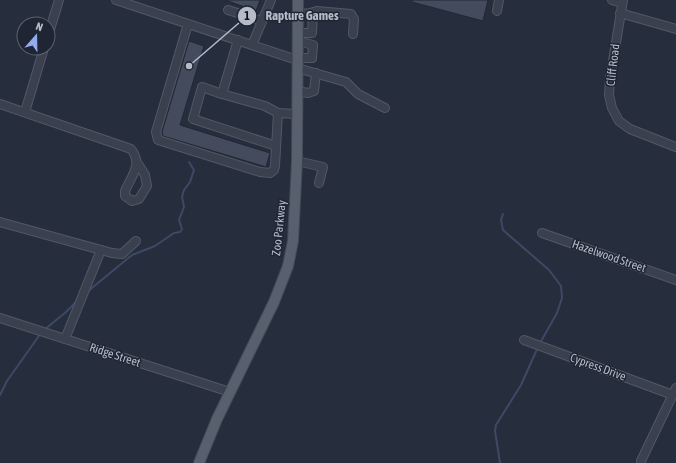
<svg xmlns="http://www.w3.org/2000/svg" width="676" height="463" viewBox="0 0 676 463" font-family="'Asap Condensed',sans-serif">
	<rect width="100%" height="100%" fill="#262d3d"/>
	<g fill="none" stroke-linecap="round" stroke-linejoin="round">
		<g stroke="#3d4965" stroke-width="2">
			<polyline points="503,214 501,220 503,230 549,270 561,286 562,298 557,313 540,343"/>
			<polyline points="87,292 132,255 155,246 174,233 180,232 182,229 179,220 184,207 182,197 184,190 190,182 194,170 189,162"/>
			<polyline points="44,330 66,312 78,300"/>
			<polyline points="0,395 7,381 41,333"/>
			<polyline points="500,463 495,431 496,425 521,385 538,347"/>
		</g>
	</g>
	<g fill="#434b5c" stroke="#212735">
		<polygon points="225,0 260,0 256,11"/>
		<polygon points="412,0 488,0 483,21 412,2"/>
		<polygon points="189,41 204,46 180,125 270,153 266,167 163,136 162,132"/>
	</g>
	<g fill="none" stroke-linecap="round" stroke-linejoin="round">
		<defs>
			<g id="minor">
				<polyline points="116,0 297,60"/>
				<polyline points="612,0 622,3"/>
				<polyline points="623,0 610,79 609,95 612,108 619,121 630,129 676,147"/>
				<polyline points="228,10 262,21"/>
				<polyline points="497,11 499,0"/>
				<polyline points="310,13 317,11 351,14 354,19 353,34"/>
				<polyline points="620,13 676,29"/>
				<polyline points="188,24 156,132 158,140 260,172 270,173 274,170 275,166 278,113 296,114"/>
				<polyline points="298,33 312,33 313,14 298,13"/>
				<polyline points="48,36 59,0"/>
				<polyline points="238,40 222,94 265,106 278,113"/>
				<polyline points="252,45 271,0"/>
				<polyline points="297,58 312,58 313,45 297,41"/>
				<polyline points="297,68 346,82 358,94 385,108"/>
				<polyline points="297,91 308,93 314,91 316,73"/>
				<polyline points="222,94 202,87 193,119 276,146"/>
				<path d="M0,104L131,149C143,164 132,175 125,191V196L132,201L139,199L147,186L145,175L138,164"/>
				<polyline points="25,112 44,48"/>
				<polyline points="297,161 323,167 319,183"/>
				<polyline points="0,222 112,253 122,254 136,241"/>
				<polyline points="542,233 676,280"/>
				<polyline points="0,318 230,392"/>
				<polyline points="65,339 101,250"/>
				<polyline points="524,340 673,395"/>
				<polyline points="641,461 676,388"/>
			</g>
			<polyline id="major" points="199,463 217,419 274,302 288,266 293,241 297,161 298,0"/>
		</defs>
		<use href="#minor" stroke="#525865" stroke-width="10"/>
		<use href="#major" stroke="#434957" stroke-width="12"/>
		<use href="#minor" stroke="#3a404d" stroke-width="8"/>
		<use href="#major" stroke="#585f6d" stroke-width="10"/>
	</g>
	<g text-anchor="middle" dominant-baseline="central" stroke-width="3" stroke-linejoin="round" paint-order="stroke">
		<g font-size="12" fill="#b6bbc8" stroke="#1f2533">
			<text transform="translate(613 65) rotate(-83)">Cliff Road</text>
			<text transform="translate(279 228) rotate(-84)">Zoo Parkway</text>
			<text transform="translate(609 256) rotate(19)">Hazelwood Street</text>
			<text transform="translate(115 355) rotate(18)">Ridge Street</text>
			<text transform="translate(598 367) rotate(20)">Cypress Drive</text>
		</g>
	</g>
	<path fill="none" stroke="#b6bbc8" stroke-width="1.5" d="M189 66L247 16"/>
	<g fill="#b6bbc8" stroke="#1f2533" stroke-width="1.5">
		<circle cx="189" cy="66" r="4"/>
		<circle cx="247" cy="16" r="10"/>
	</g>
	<g font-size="12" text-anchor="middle" font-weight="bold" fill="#111">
		<text x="247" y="20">1</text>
	</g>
	<g font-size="13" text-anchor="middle" font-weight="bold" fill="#b6bbc8" stroke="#1f2533" stroke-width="3" stroke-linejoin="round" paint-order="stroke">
		<text x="302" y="20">Rapture Games</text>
	</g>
	<g transform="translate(36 36) rotate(20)"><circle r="19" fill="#1f2533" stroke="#5b616f"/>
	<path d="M0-3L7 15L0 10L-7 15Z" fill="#93acf1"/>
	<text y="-6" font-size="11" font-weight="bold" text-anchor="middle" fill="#b6bbc8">N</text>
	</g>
</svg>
